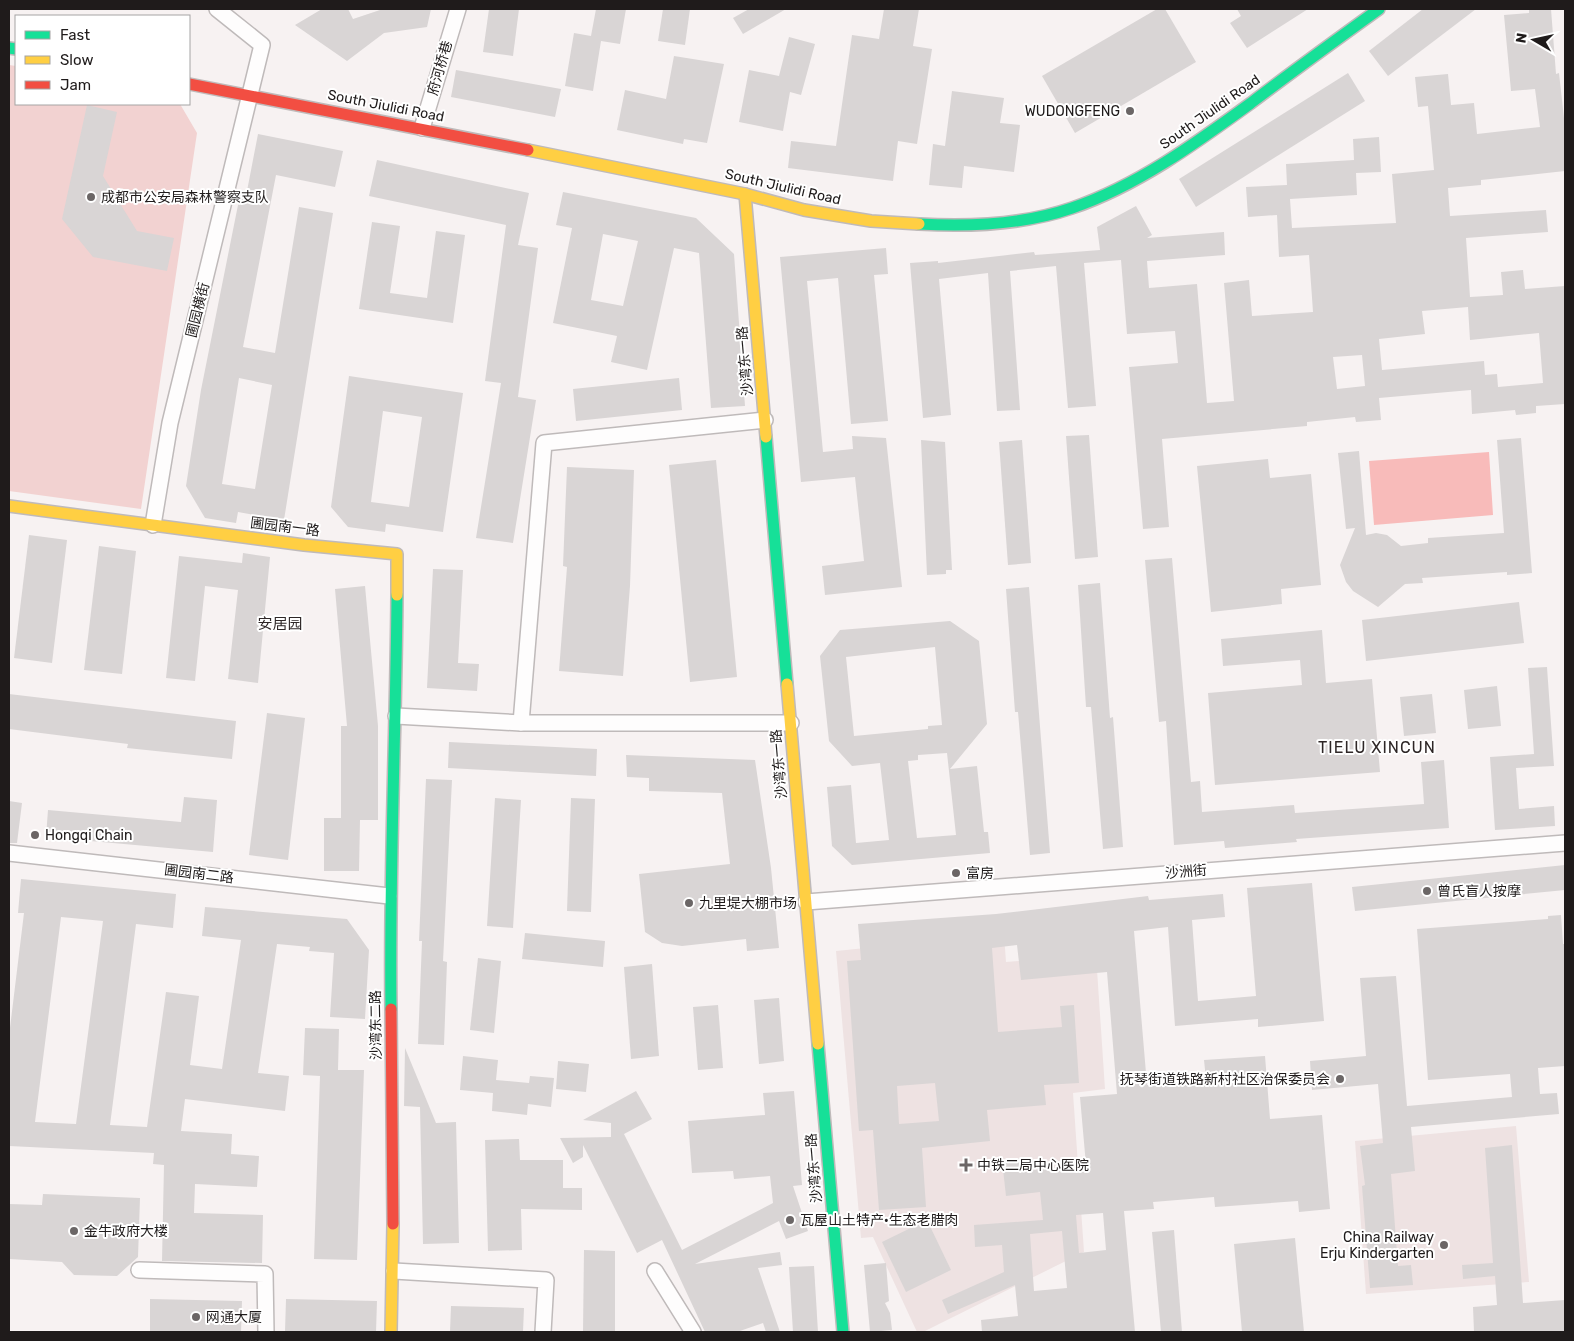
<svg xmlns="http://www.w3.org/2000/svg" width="1574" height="1341" viewBox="0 0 1574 1341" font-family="Rubik,'Noto Sans SC',sans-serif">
	<rect width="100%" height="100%" fill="#f7f2f2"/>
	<g fill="#eee2e2">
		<polygon points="1004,934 1006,962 1096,955 1105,1089 1073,1093 1084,1252 923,1332 917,1332 873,1237 861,1238 836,951"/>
		<polygon points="1516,1126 1529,1282 1366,1294 1355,1141"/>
	</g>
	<polygon fill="#f2d2d1" points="9,65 16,66 16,104 180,104 197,133 141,509 9,491"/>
	<polygon fill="#f8bbba" points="1489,452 1493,515 1374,525 1369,461"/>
	<g fill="#d9d5d5" fill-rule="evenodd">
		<polygon points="322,9 348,9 353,19 383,9 431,9 427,27 384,33 347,61 295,25"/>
		<polygon points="489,9 519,9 513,56 483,52"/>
		<polygon points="596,9 626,9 620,44 601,41 593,91 565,86 574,33 591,36"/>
		<polygon points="663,9 690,9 685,45 658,41"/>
		<polygon points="749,9 786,9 743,34 733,18"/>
		<polygon points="884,9 919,9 913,46 932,49 917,144 898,141 893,181 788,168 791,141 836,146 852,35 879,39"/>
		<polygon points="1157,9 1165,9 1196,62 1075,133 1042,76"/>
		<polygon points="1237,9 1308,9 1247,48 1230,23 1241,16"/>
		<polygon points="1423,9 1476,9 1388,76 1369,51"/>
		<path d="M1529,9H1551L1556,74L1559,73L1565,127V171L1481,180V185L1448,188L1450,216L1546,210L1548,232L1466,238L1470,297L1503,295L1501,272L1523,270L1525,289L1565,286V404L1536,406V413L1516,415L1515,410L1472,414L1471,390L1379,398L1381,420L1356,422L1355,417L1307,422V426L1162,439L1169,527L1143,529L1129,367L1178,363L1175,331L1127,334L1121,260L1084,263L1096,406L1068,408L1056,266L1010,271L1020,410L997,411L988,273L939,279L951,415L923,418L910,263L938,261V263L1034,252L1035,255L1100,250L1097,227L1136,206L1152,235L1147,238L1224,232L1225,255L1147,261L1149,288L1197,284L1207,403L1234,401L1224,283L1249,280L1252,316L1313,312L1309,255L1279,257L1277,215L1248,217L1246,187L1287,185L1286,164L1354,160L1353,139L1379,137L1381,172L1356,173L1357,195L1290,199L1292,228L1396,223L1392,174L1434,170L1428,106L1418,107L1415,77L1448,74L1451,105L1474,103L1477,134L1540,127L1535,89L1511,91L1504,15L1529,13ZM1468,307L1470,340L1539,333L1543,383L1498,387L1497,374L1485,375L1484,361L1382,370L1379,339L1425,334L1422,311ZM1362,355L1365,386L1337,389L1333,357Z"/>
		<polygon points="789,37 815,44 801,95 790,92 783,131 739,122 749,70 779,76"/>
		<polygon points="674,56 724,64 707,143 684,139 683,144 617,130 625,90 666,99"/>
		<polygon points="456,70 561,89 555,117 451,97"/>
		<polygon points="1348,73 1365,101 1196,207 1179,179"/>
		<polygon points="952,91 1004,98 1000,123 1020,125 1014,172 964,166 962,188 929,185 933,144 945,146"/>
		<polygon points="87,105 117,112 103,176 137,231 174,238 167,271 93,257 62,219"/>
		<path d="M258,134L343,151L335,187L276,175L243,347L275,353L299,207L333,213L284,520L238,512L236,523L205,518L186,486L201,390L241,190L247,191ZM239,378L272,385L255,489L222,484Z"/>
		<polygon points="377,160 529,193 518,245 538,248 518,397 536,400 513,543 476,538 501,383 485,381 506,225 369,196"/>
		<path d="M563,192L696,218L734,254L745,406L711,408L699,253L674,248L647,370L611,362L617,336L553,323L572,228L556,225ZM603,234L638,241L623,306L591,300Z"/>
		<polygon points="372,222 400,226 390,293 427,298 436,231 465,235 453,323 359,309"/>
		<polygon points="886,248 888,274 874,275 888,421 851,424 838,278 807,281 823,452 853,449 852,436 886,438 902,587 825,595 822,566 864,561 855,477 801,482 780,257"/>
		<path d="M349,376L463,393L443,532L386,524L385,532L348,527L331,507ZM383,411L422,417L409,507L371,502Z"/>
		<polygon points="679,378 682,410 576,421 573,389"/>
		<polygon points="1089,435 1098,557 1075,559 1066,436"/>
		<polygon points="1521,438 1532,573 1507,575 1507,572 1422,578 1423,583 1405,584 1378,607 1353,591 1346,582 1340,565 1355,528 1346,529 1338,453 1359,451 1366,535 1376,533 1387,535 1401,546 1428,543 1428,538 1504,533 1497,440"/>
		<polygon points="921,440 945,442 952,570 946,570 946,574 927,575"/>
		<polygon points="1022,440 1031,563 1008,565 999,442"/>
		<polygon points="1268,459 1270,478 1311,474 1321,585 1281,589 1282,604 1211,612 1197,466"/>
		<polygon points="716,460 737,677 690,682 669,465"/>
		<polygon points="567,467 634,470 630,586 623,676 559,671 567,567 563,566"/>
		<polygon points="29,535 67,540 52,663 14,658"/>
		<polygon points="99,546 136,551 122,674 84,670"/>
		<polygon points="243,553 270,557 258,683 228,679 238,590 205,586 195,681 166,678 179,556 242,563"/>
		<polygon points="1172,558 1191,782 1200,781 1202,812 1294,805 1295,813 1424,804 1421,762 1444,760 1449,828 1296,839 1297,842 1225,848 1224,841 1174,845 1166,721 1159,722 1145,560"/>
		<polygon points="433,569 463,570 458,663 479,664 477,691 427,688"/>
		<polygon points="1100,583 1110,718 1113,717 1123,847 1103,849 1091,707 1086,707 1078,585"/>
		<polygon points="365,586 378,726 378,820 360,820 359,871 324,871 324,818 341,818 341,726 347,726 335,589"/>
		<polygon points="1029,587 1050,853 1030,855 1018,712 1015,712 1006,589"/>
		<polygon points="1519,602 1524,643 1366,661 1362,620"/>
		<path d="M950,621L979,641L987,724L950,769L977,766L984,832H988L990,853L852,865L832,846L827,787L851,785L856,843L889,840L880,763L852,766L829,741L820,656L840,630ZM935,647L942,725L928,726V729L854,736L846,657ZM947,753L956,835L917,838L908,761L918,760V755Z"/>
		<polygon points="1322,630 1326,683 1372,679 1380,772 1215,785 1208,693 1302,685 1300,660 1223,666 1221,639"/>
		<polygon points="1547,667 1554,766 1516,768 1519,809 1554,806 1555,826 1495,830 1490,757 1534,754 1528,668"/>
		<polygon points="1497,686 1501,726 1468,729 1464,690"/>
		<polygon points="9,694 236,721 232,759 127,748 128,744 9,729"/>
		<polygon points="1432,694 1436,733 1404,736 1400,697"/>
		<polygon points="267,713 305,718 288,860 249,855"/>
		<polygon points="449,742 597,749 596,776 448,768"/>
		<polygon points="626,755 755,760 771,868 779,948 747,951 746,939 682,946 662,943 645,932 639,874 730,864 722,793 649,791 649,778 627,777"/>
		<polygon points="426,779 452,780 443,961 447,962 444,1045 418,1044 422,941 419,941"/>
		<polygon points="184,797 217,800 213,852 46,837 48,810 181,822"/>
		<polygon points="495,798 521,800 513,928 487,926"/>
		<polygon points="571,798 595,799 591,912 567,911"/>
		<polygon points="9,801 22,803 17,843 9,843"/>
		<polygon points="1565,865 1565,890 1355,911 1352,887"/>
		<path d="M21,879L176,894L173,928L136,924L110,1125L147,1127L166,992L199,996L190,1065L222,1069L241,940L202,936L205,907L347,919L369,950L365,1019L330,1017L334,953L309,951L310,947L277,944L258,1073L289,1076L285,1111L185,1099L181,1131L232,1134L231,1154L259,1156L257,1187L195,1184L194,1213L263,1215L262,1263L162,1261L164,1165L153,1164L154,1153L9,1146V1036L24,913H18ZM61,917L103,921L76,1124L35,1122Z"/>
		<path d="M1312,883L1324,1021L1258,1027V1019L1175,1026L1168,927L1134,931L1147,1085L1206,1079L1204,1060L1265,1056L1270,1119L1322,1115L1330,1209L1299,1212L1298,1201L1215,1207L1214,1197L1153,1202L1154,1209L1124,1211L1135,1332H982L981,1320L1018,1316L1015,1285L948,1314L942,1300L1004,1272L1002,1245L975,1247L974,1225L1043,1220L1040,1192L1006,1196L1002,1160L1023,1158L1025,1171L1086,1165L1080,1097L1117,1094L1107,972L1021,980L1017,945L992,948L998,1032L1062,1027L1060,1006L1074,1005L1079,1083L1044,1085L1046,1105L987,1110L990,1141L922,1148L926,1207L879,1210L873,1130L859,1131L847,961L861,960L858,924L996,914L1148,896L1149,900L1223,894L1225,917L1192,920L1198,1001L1256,996L1247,888ZM935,1083L939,1121L899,1124L897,1086ZM1103,1213L1106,1250L1079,1253L1076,1215ZM1062,1231L1067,1288L1034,1291L1030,1234Z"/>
		<polygon points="1561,915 1563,944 1565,944 1565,1066 1538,1068 1540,1094 1557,1093 1559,1114 1411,1127 1415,1171 1391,1174 1398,1266 1411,1265 1413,1285 1370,1288 1362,1186 1365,1185 1360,1146 1383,1143 1378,1084 1312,1090 1310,1061 1366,1056 1360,978 1396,976 1407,1106 1512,1097 1510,1074 1428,1080 1417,929 1548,919 1548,916"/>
		<polygon points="525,933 605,941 603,967 522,959"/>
		<polygon points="478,958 501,961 494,1033 470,1030"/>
		<polygon points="652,964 659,1056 631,1059 624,967"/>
		<polygon points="779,998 784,1061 759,1064 754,1000"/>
		<polygon points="718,1005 723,1068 698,1070 693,1007"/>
		<polygon points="305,1028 339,1029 338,1070 364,1070 357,1260 314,1259 320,1076 303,1075"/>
		<polygon points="405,1048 436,1123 456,1122 459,1243 423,1244 420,1107 404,1106"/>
		<polygon points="463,1056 498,1060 496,1080 529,1083 530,1076 554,1078 551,1107 528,1104 527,1115 492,1111 493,1093 460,1090"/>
		<polygon points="558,1061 589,1064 586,1092 556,1089"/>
		<polygon points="636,1091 652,1119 624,1134 682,1250 773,1203 770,1176 734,1179 733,1171 692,1173 688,1121 765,1115 763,1093 794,1091 802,1185 793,1186 808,1231 786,1239 779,1221 695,1264 780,1252 782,1265 758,1268 780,1332 766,1332 763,1323 737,1332 705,1332 662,1240 637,1253 583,1145 583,1157 573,1163 560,1138 611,1137 611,1123 583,1120"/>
		<polygon points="519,1139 520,1160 563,1160 563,1188 582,1188 582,1210 521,1209 522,1250 488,1251 485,1140"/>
		<polygon points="1512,1145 1523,1303 1565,1300 1565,1332 1474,1332 1473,1307 1497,1305 1495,1276 1463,1279 1462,1265 1493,1263 1485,1148"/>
		<polygon points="43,1194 140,1198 138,1257 117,1276 74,1275 62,1262 9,1259 9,1204 42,1205"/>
		<polygon points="927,1220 951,1270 906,1292 882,1242"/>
		<polygon points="1174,1230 1182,1332 1161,1332 1152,1232"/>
		<polygon points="1295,1238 1304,1332 1242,1332 1234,1244"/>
		<polygon points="584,1250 615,1251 615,1332 583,1332"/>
		<polygon points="886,1263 889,1301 885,1303 890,1313 892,1330 870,1332 864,1265"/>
		<polygon points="814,1266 818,1332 793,1332 789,1267"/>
		<polygon points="150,1299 242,1301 241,1332 150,1332"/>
		<polygon points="286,1299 377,1301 376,1332 285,1332"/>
		<polygon points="451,1306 524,1308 523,1332 450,1332"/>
	</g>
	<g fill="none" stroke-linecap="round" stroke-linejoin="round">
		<defs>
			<g id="street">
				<polyline points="422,128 458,9"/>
				<polyline points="153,525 170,423 262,45 217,9"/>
				<polyline points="396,716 521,723 791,723"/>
				<polyline points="521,723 544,443 765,420"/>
				<polyline points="9,853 389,896"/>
				<polyline points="806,902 1565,843"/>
				<polyline points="139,1270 265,1274 266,1332"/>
				<polyline points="394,1271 546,1280 543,1332"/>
				<polyline points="655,1271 693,1332"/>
			</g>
			<g id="fast">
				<polyline points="9,48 16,49"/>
				<path d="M919,224C970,227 1023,225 1072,208C1137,186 1196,143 1251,103C1293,71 1336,40 1379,9"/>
				<polyline points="766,437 787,684"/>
				<path d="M391,1009C389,871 396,733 397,595"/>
				<polyline points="818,1044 843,1332"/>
			</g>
			<g id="slow">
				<polyline points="528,150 745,194 804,210 871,221 919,224"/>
				<polyline points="745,194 766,437"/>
				<polyline points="9,506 304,545 397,554 397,595"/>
				<polyline points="787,684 818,1044"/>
				<polyline points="391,1332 393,1224"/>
			</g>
			<g id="jam">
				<polyline points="189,84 528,150"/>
				<polyline points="391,1009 393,1224"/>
			</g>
		</defs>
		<use href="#street" stroke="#bfbaba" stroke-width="18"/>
		<use href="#fast" stroke="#bfbaba" stroke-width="14"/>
		<use href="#slow" stroke="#bfbaba" stroke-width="14"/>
		<use href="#jam" stroke="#bfbaba" stroke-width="14"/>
		<use href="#street" stroke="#fefdfd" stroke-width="15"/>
		<use href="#fast" stroke="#16e098" stroke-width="11"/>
		<use href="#slow" stroke="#ffcf43" stroke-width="11"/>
		<use href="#jam" stroke="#f24e42" stroke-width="11"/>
	</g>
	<g fill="#6b6666" stroke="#fff" stroke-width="2">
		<circle cx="1130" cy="111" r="5"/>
		<circle cx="91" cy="197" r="5"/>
		<circle cx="35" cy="835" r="5"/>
		<circle cx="956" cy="873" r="5"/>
		<circle cx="1427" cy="891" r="5"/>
		<circle cx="689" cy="903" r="5"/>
		<circle cx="1340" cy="1079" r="5"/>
		<path d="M963.5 1157.5h5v5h5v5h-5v5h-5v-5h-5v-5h5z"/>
		<circle cx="790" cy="1220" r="5"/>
		<circle cx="74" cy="1231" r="5"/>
		<circle cx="1444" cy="1245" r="5"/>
		<circle cx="196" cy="1317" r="5"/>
	</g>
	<g text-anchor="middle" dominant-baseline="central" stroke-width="4" stroke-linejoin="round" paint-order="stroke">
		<g font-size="14" fill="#1f1b1b" stroke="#fff">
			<text transform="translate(440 68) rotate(-74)">府河桥巷</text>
			<text transform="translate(386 106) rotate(11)">South Jiulidi Road</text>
			<text transform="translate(1210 112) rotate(-35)">South Jiulidi Road</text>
			<text transform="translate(783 187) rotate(13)">South Jiulidi Road</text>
			<text transform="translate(198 310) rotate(-76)">圃园横街</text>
			<text transform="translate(745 361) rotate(-95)">沙湾东一路</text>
			<text transform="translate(285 527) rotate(7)">圃园南一路</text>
			<text transform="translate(779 764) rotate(-95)">沙湾东一路</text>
			<text transform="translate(1186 872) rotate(-5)">沙洲街</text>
			<text transform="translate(199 874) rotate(7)">圃园南二路</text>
			<text transform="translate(376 1025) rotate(-91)">沙湾东二路</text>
			<text transform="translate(814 1168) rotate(-95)">沙湾东一路</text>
		</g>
		<g font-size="14" fill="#1f1b1b" stroke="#fff" text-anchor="start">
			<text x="1120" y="111" text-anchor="end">WUDONGFENG</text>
			<text x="101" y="197">成都市公安局森林警察支队</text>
			<text x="45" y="835">Hongqi Chain</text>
			<text x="966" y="873">富房</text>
			<text x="1437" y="891">曾氏盲人按摩</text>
			<text x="699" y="903">九里堤大棚市场</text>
			<text x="1330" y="1079" text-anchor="end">抚琴街道铁路新村社区治保委员会</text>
			<text x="977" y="1165">中铁二局中心医院</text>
			<text x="800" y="1220">瓦屋山土特产·生态老腊肉</text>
			<text x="84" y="1231">金牛政府大楼</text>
			<text x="1434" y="1237" text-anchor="end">China Railway<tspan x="1434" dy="16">Erju Kindergarten</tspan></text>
			<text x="206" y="1317">网通大厦</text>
		</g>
		<g font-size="15" fill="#2e2727" stroke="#fff">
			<text x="280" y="624">安居园</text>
		</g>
		<g font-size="16" letter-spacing="1" fill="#2e2727" stroke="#fff">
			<text x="1377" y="747">TIELU XINCUN</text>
		</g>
	</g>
	<rect width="1574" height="1341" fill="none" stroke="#1f1b1b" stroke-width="20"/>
	<rect x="15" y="15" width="175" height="90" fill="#ffffff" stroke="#a5a4a4"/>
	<rect x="25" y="31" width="25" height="8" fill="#16e098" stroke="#a5a4a4"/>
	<text x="60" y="40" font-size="15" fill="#1f1b1b">Fast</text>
	<rect x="25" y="56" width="25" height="8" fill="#ffcf43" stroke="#a5a4a4"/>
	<text x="60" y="65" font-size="15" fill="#1f1b1b">Slow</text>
	<rect x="25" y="81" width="25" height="8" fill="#f24e42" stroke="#a5a4a4"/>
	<text x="60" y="90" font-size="15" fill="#1f1b1b">Jam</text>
	<g transform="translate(1534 40) rotate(279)" stroke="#ffffff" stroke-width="4" paint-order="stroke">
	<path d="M0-4L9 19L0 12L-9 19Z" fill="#1f1b1b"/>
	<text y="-8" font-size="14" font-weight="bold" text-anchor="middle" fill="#1f1b1b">N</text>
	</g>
</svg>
